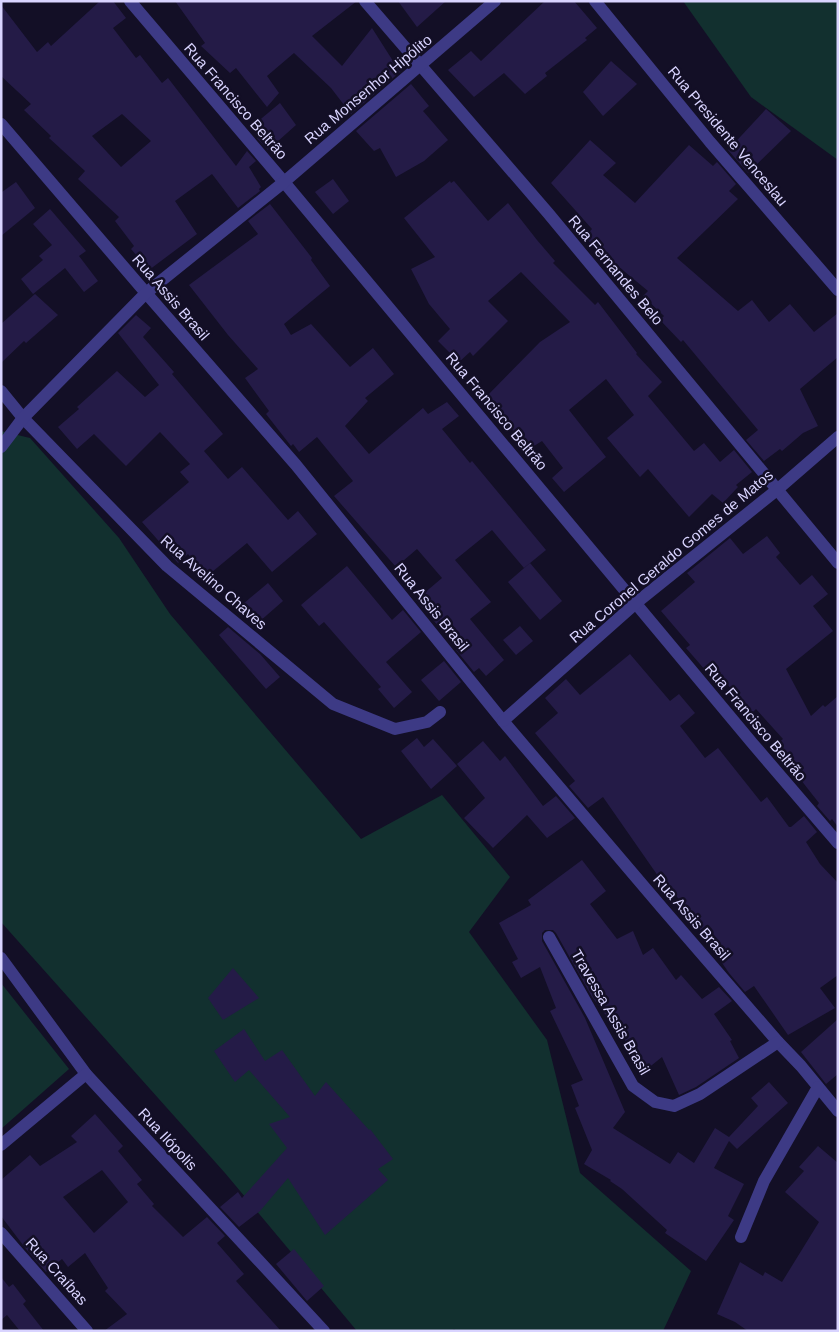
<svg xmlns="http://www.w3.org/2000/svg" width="839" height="1332" viewBox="0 0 839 1332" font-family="Helvetica,sans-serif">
	<rect width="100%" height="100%" fill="#130f26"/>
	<g fill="#12302f">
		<polygon points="683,1 838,1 838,160 751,97"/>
		<polygon points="1,431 30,438 119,538 170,614 361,839 442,795 510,877 469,932 547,1040 580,1173 691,1271 663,1331 456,1331 454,1329 452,1331 357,1331 225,1173 1,922"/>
		<polygon points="1,983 69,1069 1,1129"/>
	</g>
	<g fill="#241b47" fill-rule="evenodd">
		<path d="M100,1H113L126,18L113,28L136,58L140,55L162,83L168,78L236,166L247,151L256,161L249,167L261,187L259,189L260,191L238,208L212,174L175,201L197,234L149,270L131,249L134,246L115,221L119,217L78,179L85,171L49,138L51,136L24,110L31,104L1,76V5L37,52L48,42L51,46ZM122,114L151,141L121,167L92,136Z"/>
		<polygon points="175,1 357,1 312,36 342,66 372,28 400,72 351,114 331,88 294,53 267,76 279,93 267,107 236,68 230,73 201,46 205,43"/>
		<polygon points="398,1 446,1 417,27"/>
		<polygon points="545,1 574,1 597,28 585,38 587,40 545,73 547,76 525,94 504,73 474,97 448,70 471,51 481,61"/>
		<polygon points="611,61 637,84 603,116 583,92"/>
		<polygon points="411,84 429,106 423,111 448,140 424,161 396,177 380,148 374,151 356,131"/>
		<polygon points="280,103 296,125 268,150 257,138 262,132 256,123"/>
		<polygon points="766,109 791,131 748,173 728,150"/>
		<polygon points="590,140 616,163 603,175 635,203 689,145 713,166 717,162 736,184 729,191 738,199 677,258 738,311 752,300 769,322 790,304 814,332 838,313 838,357 800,389 818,426 803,433 782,451 780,449 764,461 746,440 758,430 683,340 681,342 660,320 664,316 643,296 648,291 607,257 605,259 585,237 592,229 551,183"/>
		<polygon points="333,179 349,201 333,214 315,192"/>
		<polygon points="450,181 451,183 454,181 488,221 508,203 537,240 555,261 553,263 595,305 598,302 637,353 636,354 662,382 648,396 694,451 704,443 720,462 734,450 752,472 736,485 738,487 723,503 712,494 689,517 648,469 640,477 607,438 634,415 606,379 569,410 606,457 564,492 552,478 563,468 542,441 526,451 504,417 485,398 540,342 570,322 521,272 488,301 508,321 473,356 470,352 459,362 438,341 450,329 429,304 411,269 435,257 404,218"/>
		<polygon points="16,182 35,208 1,236 2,192"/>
		<polygon points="270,204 312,258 311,260 330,286 284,324 291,335 311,324 350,367 373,348 394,374 365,398 368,401 345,426 369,454 423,408 428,414 447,402 459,416 442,429 470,463 472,461 546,550 524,568 492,530 455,560 491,602 470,619 504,660 486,676 479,668 474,672 456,650 458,649 416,600 442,578 417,549 396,567 382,551 334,496 353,481 317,437 299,452 293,444 291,446 266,414 269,411 245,378 258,369 228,335 189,285 258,234 248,221"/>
		<polygon points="50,209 86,251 79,256 98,281 84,292 65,268 33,294 21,279 43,260 39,256 52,245 33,224"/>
		<polygon points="35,294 58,315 26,343 24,341 1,363 1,324"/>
		<polygon points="136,315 151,328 143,337 174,372 172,374 223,434 204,451 228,479 242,467 288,520 298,511 317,534 272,572 247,543 206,577 188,554 178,563 142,522 189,482 180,472 190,464 160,432 126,466 94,434 77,449 58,427 79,409 77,407 117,371 145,397 159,385 118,333"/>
		<polygon points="767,536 780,553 776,557 800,585 812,575 828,594 813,606 833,631 786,669 811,716 823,705 825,707 838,696 838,827 832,819 830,821 817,806 819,803 797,775 801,772 778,743 783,739 756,709 751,714 728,685 725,688 710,668 706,671 686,648 690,645 661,611 695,582 687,573 730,538 743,554"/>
		<polygon points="530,563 562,601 540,620 508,582"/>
		<polygon points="347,566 392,620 403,610 421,632 386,662 412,692 394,708 378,689 381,687 324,622 319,626 301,605"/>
		<polygon points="268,583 283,601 259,622 243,604"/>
		<polygon points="520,626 533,641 516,655 503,640"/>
		<polygon points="228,627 260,654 280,677 266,689 219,635"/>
		<polygon points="630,654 670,701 679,694 695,713 680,726 705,758 718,748 761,802 767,797 789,827 791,827 804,816 817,832 806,842 820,864 838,883 838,975 820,988 835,1008 788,1035 754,986 745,992 729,973 718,957 722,955 690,918 692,916 667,884 665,886 603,797 588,808 569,786 575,781 535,733 558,713 545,698 566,679 580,695"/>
		<polygon points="444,661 461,682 439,701 421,680"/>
		<polygon points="417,738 424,747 433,739 457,766 431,789 401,751"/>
		<polygon points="483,741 500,761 505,756 543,806 556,796 575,818 547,838 527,815 493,848 464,818 485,798 457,764"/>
		<polygon points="582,860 606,891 590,904 617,939 633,931 643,955 653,948 676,980 681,975 702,999 719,987 732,1001 714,1014 732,1040 730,1041 739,1058 696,1087 679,1095 662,1057 647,1069 592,997 556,933 553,930 545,930 542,933 542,941 585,1018 625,1112 613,1128 670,1164 678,1152 694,1163 715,1128 729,1137 758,1106 751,1098 769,1082 788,1103 737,1149 729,1141 714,1168 744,1184 728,1216 734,1220 706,1261 665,1233 667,1230 622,1189 610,1181 611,1180 584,1164 592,1150 575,1108 579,1106 571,1085 583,1080 550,1011 556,1008 540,967 521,978 512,962 518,959 499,923 531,905 528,900"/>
		<polygon points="233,968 259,998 223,1020 208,998"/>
		<polygon points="838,1019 838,1074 826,1084 801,1052"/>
		<polygon points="244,1029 265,1061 282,1050 315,1096 326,1082 369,1130 370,1129 393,1159 378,1169 388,1180 325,1235 288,1178 260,1211 239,1227 220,1207 238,1192 242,1198 287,1148 269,1124 290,1117 249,1070 235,1082 214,1051"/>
		<path d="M95,1114L123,1146L118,1151L142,1180L137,1184L154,1204L152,1206L183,1237L207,1217L225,1236L217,1243L244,1274L236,1281L281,1331H104L127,1314L105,1291L108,1288L85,1253L68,1267L62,1259L46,1272L26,1249L1,1216V1180L30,1155L40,1166L77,1142L71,1136ZM102,1170L128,1202L94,1233L63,1197Z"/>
		<polygon points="818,1146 838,1163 838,1331 748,1331 735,1322 717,1314 740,1262 763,1276 765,1272 782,1282 819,1222 785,1192 804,1171 799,1167"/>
		<polygon points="294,1249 324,1286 307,1301 276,1264"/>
		<polygon points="1,1277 9,1287 13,1284 26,1301 23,1304 44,1331 20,1331 7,1315 1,1320"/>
	</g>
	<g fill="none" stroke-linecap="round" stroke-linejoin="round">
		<g stroke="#3d3a85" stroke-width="12">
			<polyline points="130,1 284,182 753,744 838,843"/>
			<polyline points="365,1 548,213 838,563"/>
			<polyline points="595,1 710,142 838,290"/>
			<polyline points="1,124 146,293 296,465 503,721 663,909 778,1042 801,1066 838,1111"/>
			<polyline points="1,391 23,418 167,566 333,704 395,729 427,722 440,712"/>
			<polyline points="1,447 23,418 146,293 284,182 495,1"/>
			<polyline points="503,721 636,603 778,489 838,437"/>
			<polyline points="549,937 633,1086 655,1102 674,1106 700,1094 778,1042"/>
			<polyline points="1,958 86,1074 324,1331"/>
			<polyline points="1,1145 86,1074"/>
			<polyline points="1,1233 87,1331"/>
			<polyline points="741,1237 764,1181 818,1087"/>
		</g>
	</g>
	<g text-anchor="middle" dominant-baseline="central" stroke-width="5" stroke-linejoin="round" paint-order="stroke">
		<g font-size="15" fill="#d9d4ff" stroke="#130f26">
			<text transform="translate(368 89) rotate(-40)">Rua Monsenhor Hipólito</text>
			<text transform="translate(236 101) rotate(49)">Rua Francisco Beltrão</text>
			<text transform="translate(728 136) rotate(50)">Rua Presidente Venceslau</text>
			<text transform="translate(616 270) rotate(50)">Rua Fernandes Belo</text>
			<text transform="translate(171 297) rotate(49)">Rua Assis Brasil</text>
			<text transform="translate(497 411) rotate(50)">Rua Francisco Beltrão</text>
			<text transform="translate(671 556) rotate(-40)">Rua Coronel Geraldo Gomes de Matos</text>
			<text transform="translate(214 582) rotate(41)">Rua Avelino Chaves</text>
			<text transform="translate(432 607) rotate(51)">Rua Assis Brasil</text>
			<text transform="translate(756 722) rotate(50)">Rua Francisco Beltrão</text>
			<text transform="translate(692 917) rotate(49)">Rua Assis Brasil</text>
			<text transform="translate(611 1012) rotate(60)">Travessa Assis Brasil</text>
			<text transform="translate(168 1139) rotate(47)">Rua Ilópolis</text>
			<text transform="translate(57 1271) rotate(48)">Rua Craíbas</text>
		</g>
	</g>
	<rect width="839" height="1332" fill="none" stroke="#d9d4ff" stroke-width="5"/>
</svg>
